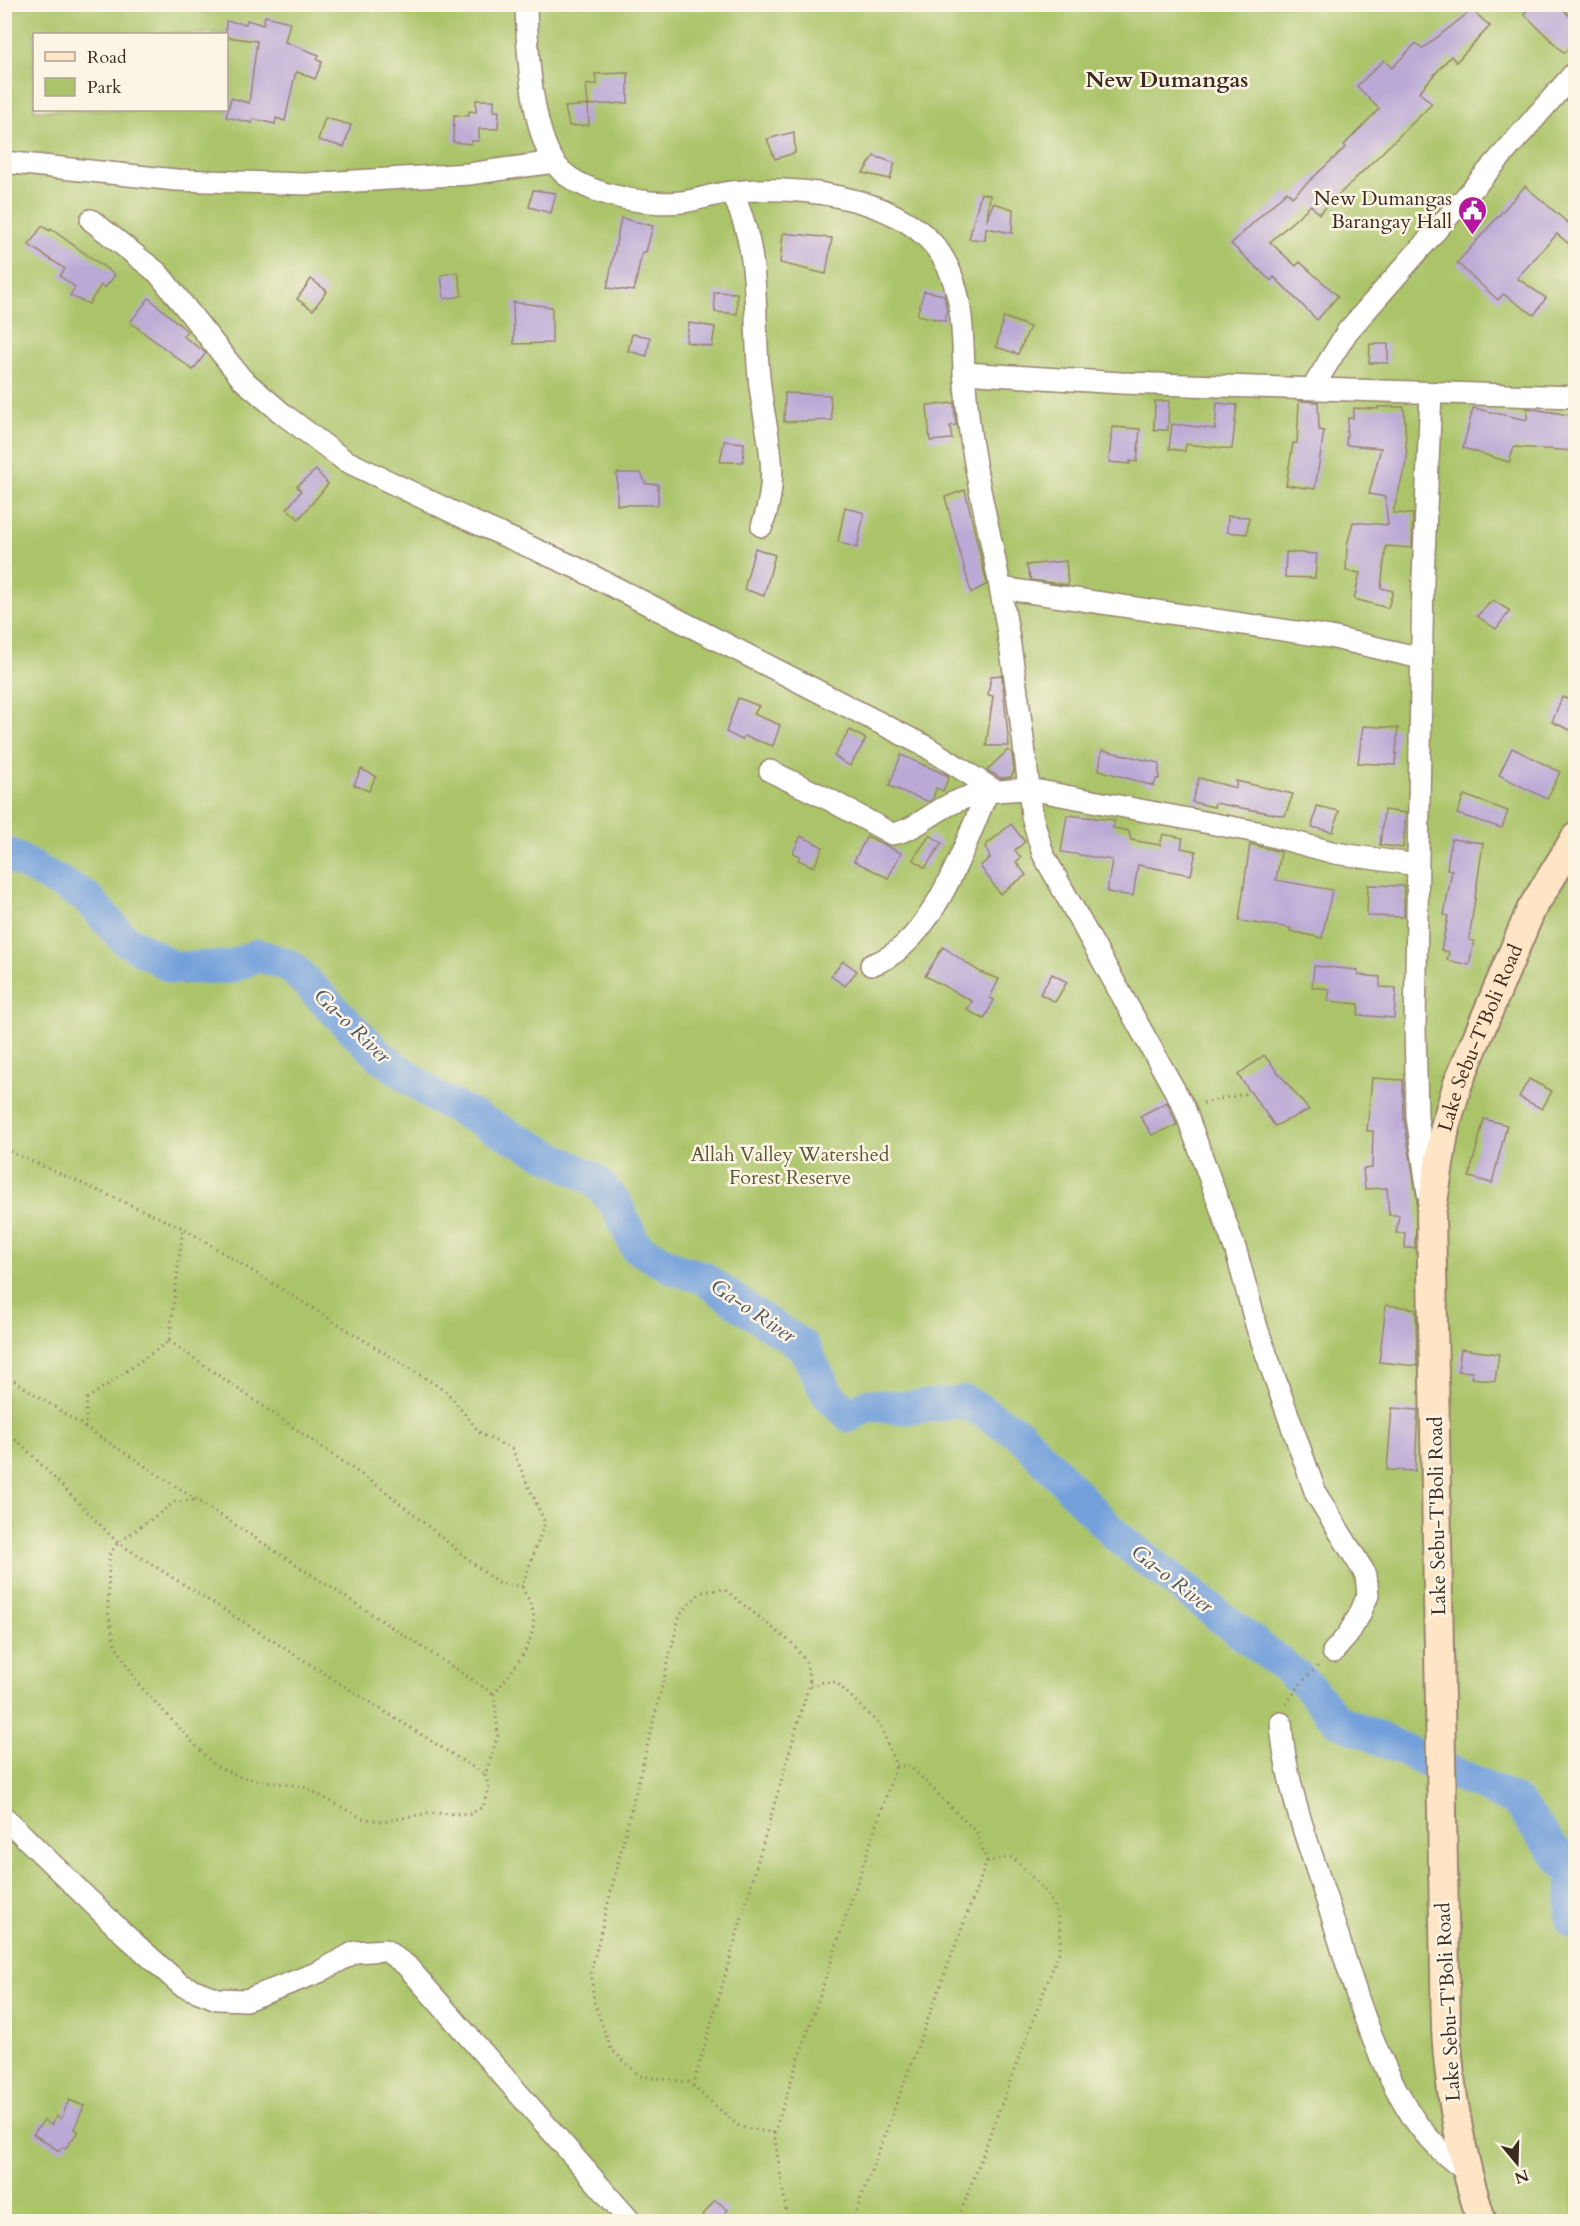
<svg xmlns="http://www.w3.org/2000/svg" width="1580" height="2226" viewBox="0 0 1580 2226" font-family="Cardo,serif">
	<rect width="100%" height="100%" fill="#fcf5e5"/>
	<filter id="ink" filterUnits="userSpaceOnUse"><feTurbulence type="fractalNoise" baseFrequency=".0167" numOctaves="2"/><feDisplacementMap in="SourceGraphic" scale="12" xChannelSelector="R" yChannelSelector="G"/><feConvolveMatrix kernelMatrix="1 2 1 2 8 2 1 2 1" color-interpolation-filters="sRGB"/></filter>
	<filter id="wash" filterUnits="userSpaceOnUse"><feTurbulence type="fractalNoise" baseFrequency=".008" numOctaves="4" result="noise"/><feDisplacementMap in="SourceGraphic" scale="24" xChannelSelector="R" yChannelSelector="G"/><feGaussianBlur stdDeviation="1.35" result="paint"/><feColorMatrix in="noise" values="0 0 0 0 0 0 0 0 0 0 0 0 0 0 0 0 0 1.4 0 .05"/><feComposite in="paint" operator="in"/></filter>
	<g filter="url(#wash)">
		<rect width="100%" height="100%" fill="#f1debe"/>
		<path fill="#abc469" stroke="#737744" stroke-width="1.5" fill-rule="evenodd" d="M5,5H1575V2221H5ZM34,34H226V110H34Z"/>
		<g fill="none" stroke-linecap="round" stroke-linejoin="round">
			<polyline stroke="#73a0db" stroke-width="33" points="4,852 86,897 124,939 174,968 230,967 258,955 290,966 379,1055 437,1098 594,1179 616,1204 636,1247 677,1270 702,1277 752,1313 803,1346 828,1395 850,1416 867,1405 907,1408 966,1402 1020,1434 1115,1535 1303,1681 1336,1719 1516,1801 1574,1875 1572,1920 1576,1924"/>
		</g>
		<g id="blocks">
			<g fill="#baa9d6">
				<polygon points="1533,4 1558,4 1575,22 1575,41 1564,53 1524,14"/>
				<polygon points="1472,10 1490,26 1456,62 1451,56 1419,92 1432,104 1319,214 1311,205 1270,242 1296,266 1300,262 1338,296 1317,320 1274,277 1271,281 1231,244 1287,191 1292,197 1346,147 1344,145 1379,109 1357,86 1384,60 1392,68 1416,43 1422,49"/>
				<polygon points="265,16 290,22 285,42 319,55 317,60 322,62 315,79 297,72 295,75 285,121 276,118 275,124 253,119 252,123 226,117 231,98 249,103 257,41 226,37 226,21 246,24 247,20 263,25"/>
				<polygon points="628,73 628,103 588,105 586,85 597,84 595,74"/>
				<polygon points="476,100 494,100 494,111 499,111 498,129 479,129 479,141 472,141 471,144 453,142 454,115 469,116 469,111 476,112"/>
				<polygon points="588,105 589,125 569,126 565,107"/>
				<polygon points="325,118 351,125 344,147 318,140"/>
				<polygon points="794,132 795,153 775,159 767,139"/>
				<polygon points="874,156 895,163 890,179 863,173"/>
				<polygon points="1525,186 1575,229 1575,249 1557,234 1517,278 1546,298 1534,315 1503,294 1498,300 1457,263"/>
				<polygon points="533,190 556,193 551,213 529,207"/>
				<polygon points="981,193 990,195 987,221 993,203 1013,209 1012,233 986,228 985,240 969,239"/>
				<polygon points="621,218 653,226 646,252 642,252 634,291 607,288"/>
				<polygon points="42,226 50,231 51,229 115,275 105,288 101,285 89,304 70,296 75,287 60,276 65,269 29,245"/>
				<polygon points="783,233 832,238 826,274 780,263"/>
				<polygon points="458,272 462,296 444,299 441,275"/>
				<polygon points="311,279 327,291 313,310 297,299"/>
				<polygon points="924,291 944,295 947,310 945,321 917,315"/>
				<polygon points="714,292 737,293 737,314 715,312"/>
				<polygon points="149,298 187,331 183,336 206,353 193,370 130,322"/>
				<polygon points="513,302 552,307 552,343 514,344"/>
				<polygon points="1004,317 1030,327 1018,354 996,347"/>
				<polygon points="689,323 715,327 712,347 686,342"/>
				<polygon points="632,334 650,337 647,356 628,351"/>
				<polygon points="1370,344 1388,344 1388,363 1369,363"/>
				<polygon points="785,393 830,395 832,420 784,422"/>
				<polygon points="1155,401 1169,401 1168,430 1154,430"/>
				<polygon points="1299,401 1318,402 1319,430 1324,431 1315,489 1286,485 1293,443 1297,443"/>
				<polygon points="954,403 956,425 950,426 952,439 930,441 927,405"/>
				<polygon points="1217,403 1237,405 1232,449 1186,444 1185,451 1169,449 1172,424 1215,429"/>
				<polygon points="1378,407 1404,407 1407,459 1393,513 1413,514 1412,548 1386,546 1381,588 1393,591 1388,608 1354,599 1360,573 1346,571 1347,545 1353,522 1388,525 1385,497 1369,494 1381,448 1346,445 1348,418 1353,418 1354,408 1378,409"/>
				<polygon points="1473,408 1527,420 1527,408 1575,416 1575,451 1514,447 1509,462 1463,448"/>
				<polygon points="1112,427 1140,429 1137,462 1130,461 1130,464 1109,462"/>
				<polygon points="724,441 744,443 743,462 720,462"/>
				<polygon points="316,470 328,484 299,519 287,509 301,491 297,486"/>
				<polygon points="617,473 641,473 646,484 658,484 658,505 617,505"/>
				<polygon points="965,490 987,584 971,593 945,497"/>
				<polygon points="845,507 864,513 857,548 838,542"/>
				<polygon points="1228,516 1249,517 1247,534 1227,532"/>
				<polygon points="755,548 775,555 764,596 744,589"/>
				<polygon points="1286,552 1317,554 1315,578 1285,577"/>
				<polygon points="1066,561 1068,585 1031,580 1026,565"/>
				<polygon points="1493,600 1510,611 1496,629 1477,616"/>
				<polygon points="1002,675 1009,746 986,746 993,696 988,695 991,676"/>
				<polygon points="1562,697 1575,702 1575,732 1552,722"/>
				<polygon points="738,698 759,706 754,714 780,725 773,746 744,736 742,740 726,732"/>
				<polygon points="1363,726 1398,728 1395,765 1358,763"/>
				<polygon points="850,730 866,739 850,766 834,756"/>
				<polygon points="1512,748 1560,772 1547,799 1499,775"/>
				<polygon points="1008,750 1012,753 1014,772 1011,777 1000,778 987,770"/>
				<polygon points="1102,750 1159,763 1159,779 1156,779 1154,786 1099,770"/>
				<polygon points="901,755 949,776 943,791 936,788 933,799 929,802 889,786"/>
				<polygon points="361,769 376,776 369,791 354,785"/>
				<polygon points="1199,778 1236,788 1236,781 1293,794 1285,816 1215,803 1214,807 1192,802"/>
				<polygon points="1464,795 1508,811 1502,828 1457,814"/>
				<polygon points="1317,806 1339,811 1333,832 1312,827"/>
				<polygon points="1384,810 1406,813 1403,848 1380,845"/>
				<polygon points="1067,815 1115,820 1113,828 1129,831 1131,840 1160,845 1163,834 1183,838 1181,848 1196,851 1191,875 1138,865 1133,896 1107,892 1112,860 1061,852"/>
				<polygon points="1011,824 1025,842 1015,850 1021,858 1016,862 1026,875 1000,894 980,866 990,858 985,846"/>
				<polygon points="930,835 942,843 925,868 913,859"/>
				<polygon points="801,836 823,847 814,867 798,860 800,856 793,853"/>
				<polygon points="867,836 901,853 888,878 854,861"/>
				<polygon points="1451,839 1483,843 1469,940 1474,941 1469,965 1447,960 1449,952 1441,950 1448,916 1444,915 1452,870 1447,869"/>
				<polygon points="1250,844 1281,852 1276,880 1332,890 1322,938 1290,931 1291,928 1239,921"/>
				<polygon points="1368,885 1404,886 1404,917 1367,916"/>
				<polygon points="943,947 980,972 999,979 990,998 994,1000 984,1019 967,1010 972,1001 925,976"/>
				<polygon points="843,961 857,971 845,986 831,976"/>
				<polygon points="1314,966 1358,970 1358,975 1380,977 1380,987 1396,988 1394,1018 1358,1015 1359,1004 1328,1001 1330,989 1312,987"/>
				<polygon points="1052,974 1067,982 1055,1002 1040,994"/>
				<polygon points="1264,1055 1309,1110 1275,1126 1238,1075"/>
				<polygon points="1372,1078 1403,1080 1404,1119 1417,1199 1415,1248 1405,1248 1405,1233 1396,1233 1399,1215 1389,1215 1387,1188 1365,1189 1363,1169 1372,1168 1373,1131 1367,1131"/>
				<polygon points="1529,1079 1552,1091 1542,1109 1519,1097"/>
				<polygon points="1167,1102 1177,1125 1152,1135 1140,1116"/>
				<polygon points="1484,1119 1507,1125 1492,1183 1469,1177"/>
				<polygon points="1386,1305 1416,1309 1417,1366 1379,1362"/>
				<polygon points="1461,1349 1499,1354 1495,1381 1472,1378 1473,1372 1458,1371"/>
				<polygon points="1392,1408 1418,1410 1415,1471 1387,1470"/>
				<polygon points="69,2100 84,2106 74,2129 78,2132 65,2149 63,2147 59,2151 33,2134 44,2120 51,2125 57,2116 61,2119"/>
				<polygon points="715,2200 728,2210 719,2222 711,2222 703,2215"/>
			</g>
		</g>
	</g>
	<g filter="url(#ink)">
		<use href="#blocks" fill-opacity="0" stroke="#96846e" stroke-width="1.5"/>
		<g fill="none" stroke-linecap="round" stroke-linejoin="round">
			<defs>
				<g id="street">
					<path d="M526,4C527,47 531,127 554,162C575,194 646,206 682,202C699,200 716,193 733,192C795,185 890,195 933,244C964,280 962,327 964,370C966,397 968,425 973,451C980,497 992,541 1000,587C1014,662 1024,740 1032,816L1043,854L1184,1107L1236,1251L1257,1328L1316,1494L1366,1575L1368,1595L1359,1616L1347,1636L1333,1652"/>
					<polyline points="4,162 176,180 306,184 469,174 554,162"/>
					<path d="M732,192C737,204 743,217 746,230C759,277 754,329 759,377C764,434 783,468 762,526"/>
					<polyline points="91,220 158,273 242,379 283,414 344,460 469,520 575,567 927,747 994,790"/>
					<polyline points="964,373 1121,383 1576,397"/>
					<polyline points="1313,387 1347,332 1576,71"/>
					<polyline points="1001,588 1330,637 1421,658"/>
					<path d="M770,771L830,800L892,834C916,830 933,811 955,802C979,791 1003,790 1029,789L1257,832L1335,853L1417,865"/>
					<path d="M871,965C933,945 963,847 988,791"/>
					<polyline points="1428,1193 1417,1117 1415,1027 1423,579 1431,393"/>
					<path d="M1281,1723C1285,1784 1309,1846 1328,1904C1350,1973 1369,2046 1407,2108C1422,2134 1442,2154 1466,2171"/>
					<polyline points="4,1817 123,1933 181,1985 217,1999 246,2000 319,1972 355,1952 385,1950 406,1965 631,2222"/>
				</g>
				<g id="secondary">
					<path id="s1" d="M1482,2222C1461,2158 1450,2097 1446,2030L1431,1214L1445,1127L1458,1083L1531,910L1576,837"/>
				</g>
			</defs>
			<use href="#street" stroke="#96846e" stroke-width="24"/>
			<use href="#secondary" stroke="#96846e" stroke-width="32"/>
			<g stroke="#96846e" stroke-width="3" stroke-dasharray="1.5 4.5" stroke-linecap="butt">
				<polyline points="1203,1103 1248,1093"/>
				<path d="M4,1149L183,1228L446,1391L481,1434L512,1449L545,1523L522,1586C525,1595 532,1604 533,1613C538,1643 510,1673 494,1694L498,1735L485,1775L489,1786L483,1807L470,1814L428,1813L383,1822L362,1818L304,1787L240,1777L214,1765L139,1685L115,1644L108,1612L109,1555L118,1543L175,1502L196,1500"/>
				<polyline points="169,1341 385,1491 497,1583 522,1586"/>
				<polyline points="4,1374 494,1694"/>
				<polyline points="85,1429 87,1399 169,1341 183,1228"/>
				<polyline points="4,1435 18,1441 118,1543 485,1775"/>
				<polyline points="1286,1704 1303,1681 1318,1666"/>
				<polyline points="693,2086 810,1681"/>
				<polyline points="774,2133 896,1766"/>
				<path d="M788,2222L774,2133L740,2127L688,2082L640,2076L611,2049L594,2002L591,1971L680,1614L701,1592L724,1589L793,1644L806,1662L811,1686L823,1682H836L880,1725L896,1766H910L977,1833L987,1861L1013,1857C1043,1890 1063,1901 1060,1949L957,2222"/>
				<polyline points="852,2222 987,1861"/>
			</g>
			<use href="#street" stroke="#fff" stroke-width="21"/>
			<use href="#secondary" stroke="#fde5c5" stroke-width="28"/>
		</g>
	</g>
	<defs>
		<symbol id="civic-pin" viewBox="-11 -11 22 30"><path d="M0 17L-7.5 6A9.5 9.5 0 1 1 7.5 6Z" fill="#b5179e" stroke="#fcf5e5"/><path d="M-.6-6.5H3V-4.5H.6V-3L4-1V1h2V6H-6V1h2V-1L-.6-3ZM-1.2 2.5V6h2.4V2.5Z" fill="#fff"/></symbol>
	</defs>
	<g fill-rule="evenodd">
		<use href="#civic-pin" x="1456" y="194" width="33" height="45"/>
	</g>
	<g text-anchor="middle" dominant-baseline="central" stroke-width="5" stroke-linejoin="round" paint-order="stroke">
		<g font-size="20" fill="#3b2a1e" stroke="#fcf5e5" text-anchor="end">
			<text x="1452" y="198">New Dumangas<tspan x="1452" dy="23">Barangay Hall</tspan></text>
		</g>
		<g font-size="20" fill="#3b2a1e" stroke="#fcf5e5">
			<text stroke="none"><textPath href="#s1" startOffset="1196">Lake Sebu-T'Boli Road</textPath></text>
			<text transform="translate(1437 1516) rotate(-91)">Lake Sebu-T'Boli Road</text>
			<text transform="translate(1448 2002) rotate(-93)">Lake Sebu-T'Boli Road</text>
		</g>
		<g font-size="20" fill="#5d5834" stroke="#fcf5e5">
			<text x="790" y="1154">Allah Valley Watershed<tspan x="790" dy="23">Forest Reserve</tspan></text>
		</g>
		<g font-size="21" font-style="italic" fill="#4f5360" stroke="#fcf5e5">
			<text transform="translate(352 1026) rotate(44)">Ga-o River</text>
			<text transform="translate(753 1311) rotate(34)">Ga-o River</text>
			<text transform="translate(1172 1579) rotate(38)">Ga-o River</text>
		</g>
		<g font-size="22" font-weight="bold" fill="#3b2a1e" stroke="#fcf5e5">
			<text x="1167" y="80">New Dumangas</text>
		</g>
	</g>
	<rect width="1580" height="2226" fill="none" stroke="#fcf5e5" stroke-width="24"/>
	<rect x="33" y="33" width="195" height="78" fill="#fcf5e5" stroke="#afa495" stroke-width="1.5"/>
	<rect x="45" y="52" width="30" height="9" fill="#fde5c5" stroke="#afa495" stroke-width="1.5"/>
	<text x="87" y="63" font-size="18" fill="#3b2a1e">Road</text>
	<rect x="45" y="78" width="30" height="18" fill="#abc469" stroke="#afa495" stroke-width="1.5"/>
	<text x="87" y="93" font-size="18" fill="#3b2a1e">Park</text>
	<g transform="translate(1517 2163) rotate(161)" stroke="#fcf5e5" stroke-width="4.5" paint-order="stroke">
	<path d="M0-4.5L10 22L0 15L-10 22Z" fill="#3b2a1e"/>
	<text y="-9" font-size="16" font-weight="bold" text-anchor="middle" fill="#3b2a1e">N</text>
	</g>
</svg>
